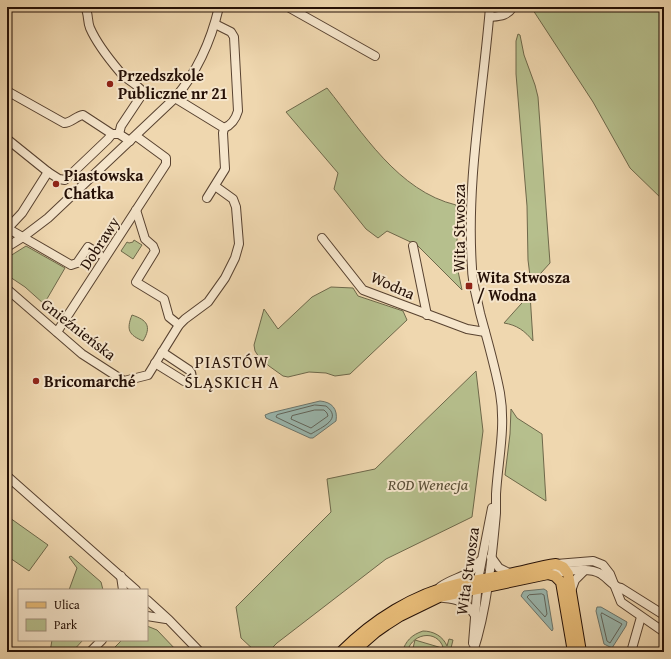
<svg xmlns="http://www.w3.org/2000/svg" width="671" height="659" viewBox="0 0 671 659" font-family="'Gentium Book Plus',serif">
	<rect width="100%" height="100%" fill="#efd7af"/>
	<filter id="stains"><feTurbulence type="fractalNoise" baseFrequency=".005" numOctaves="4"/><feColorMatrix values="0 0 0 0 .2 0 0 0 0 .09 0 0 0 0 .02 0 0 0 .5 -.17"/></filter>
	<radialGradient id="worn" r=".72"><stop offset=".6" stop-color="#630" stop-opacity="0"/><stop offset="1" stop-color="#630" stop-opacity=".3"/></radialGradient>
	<g fill="#b6bf8d" stroke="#6e684a">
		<polygon points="531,7 664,7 664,201 630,168 593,102"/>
		<polygon points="518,34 520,35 524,55 535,85 538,97 550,263 531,284 528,260 527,206 516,74 516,41"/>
		<path d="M327,88C363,133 398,191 456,205L458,271L462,290L417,245L387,231L378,238L366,229L334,189L338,173L286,112Z"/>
		<polygon points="134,240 142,245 133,259 121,251 127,242 129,243 133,242"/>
		<polygon points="26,246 65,268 44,304 25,287 7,275 7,258"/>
		<polygon points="331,287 353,288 358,296 403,311 407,320 350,374 335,376 326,373 309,372 288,377 283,376 269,366 259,357 255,351 254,345 264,309 278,329 312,297"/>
		<path d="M530,294L533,341C525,331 517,325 504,323Z"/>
		<path d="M132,315C147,320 152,326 143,341C129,335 126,330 132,315Z"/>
		<polygon points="476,371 483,431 472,517 386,559 277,643 268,652 256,652 241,638 236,607 331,512 327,479 375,469"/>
		<polygon points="511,409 517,418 542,434 546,501 505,475 510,434"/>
		<polygon points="10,518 48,545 29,571 7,556 7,522"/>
		<polygon points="71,556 101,582 103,590 69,590 77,568 69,557"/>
		<polygon points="147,626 157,630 178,652 110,652 122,640 147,640"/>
		<path d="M423,631C433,631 443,636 447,646L449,639L453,640L450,652H444C442,630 413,630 407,652H402C406,641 411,635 423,631Z"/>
		<polygon points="52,640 83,640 72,652 50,652"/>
		<polygon points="415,640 442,648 441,652 412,652"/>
	</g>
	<g fill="#9ab8b0" stroke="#6b756c">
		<path d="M320,401C332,402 338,409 336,421L313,438H310L266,418L265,415L270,413Z"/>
		<polygon points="544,589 547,591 547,593 553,629 552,631 521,596 523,592 524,591"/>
		<polygon points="597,607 601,607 627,622 626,626 612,648 604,644 596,611"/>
	</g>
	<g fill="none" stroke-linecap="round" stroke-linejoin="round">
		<g stroke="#60645b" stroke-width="1">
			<path d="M315,405L326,406C343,419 322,427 311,434L276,417L277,415Z"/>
			<polygon points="315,410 324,410 327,413 328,416 311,428 291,419 292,416"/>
			<polygon points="542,594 544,595 547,614 545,617 527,597 529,595"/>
			<polygon points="602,613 622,624 610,643 607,641 601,615"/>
		</g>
		<defs>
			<g id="minor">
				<path d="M85,7C89,14 87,21 90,28C97,44 109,59 120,72C126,80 140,85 143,93L121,126L119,134"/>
				<polyline points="288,7 375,56"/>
				<path d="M490,17C500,16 507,16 513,7"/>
				<path d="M215,24L231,32L234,37L238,111C236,118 232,125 224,128"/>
				<path d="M7,91L64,123C71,123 76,116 83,115L112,134H119L130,141"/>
				<polyline points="175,98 224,128 223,133 225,169 207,198"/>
				<polyline points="7,139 48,172"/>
				<polyline points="136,210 145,239 153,246 155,251 136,282 164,299 169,317 179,325"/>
				<polyline points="7,228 71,265 77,263 88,247 99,254"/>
				<polyline points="8,228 22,213 48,172 59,179 65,180 108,139 112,134"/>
				<polyline points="322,238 363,290 467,329 485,332"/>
				<polyline points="413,246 427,315"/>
				<path d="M7,247L23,237L48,218L175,98C198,71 211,41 219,7"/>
				<polyline points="7,289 82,354 124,381 148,375 179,325 185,319 208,302 225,278 235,258 239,244 236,207 233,199 215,186"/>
				<polyline points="57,332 166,164 166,158 136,136"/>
				<path d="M155,363L184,381H189C192,377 193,374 189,370L162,352"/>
				<polyline points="7,476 136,590"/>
				<polyline points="491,557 499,568 511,574"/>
				<polyline points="556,564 593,561 603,565 610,574 621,602 664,632"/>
				<path d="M548,574C563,572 589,566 601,574C609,579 612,586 621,588L664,615"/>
				<polyline points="121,576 123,590"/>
				<path d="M440,587C455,576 469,578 480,561"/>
				<polyline points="571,591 575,580 585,570"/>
				<path d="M444,598C457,599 467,602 474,614"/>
				<polyline points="147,600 169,620 200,652"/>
				<polyline points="147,616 166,619"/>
				<polyline points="473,643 478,580 492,508"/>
				<polyline points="90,652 102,640"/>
				<path d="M473,652C487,610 492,557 496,513C496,507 496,500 496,494C498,460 506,427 500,393C495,366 487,339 480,313C477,298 472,283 472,268C466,180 483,94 490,7"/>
				<polyline points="631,652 641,617"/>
			</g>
			<g id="major">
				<path d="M341,652C373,620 414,594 458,584C475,580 492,578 509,574C525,571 540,566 556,564L563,567L568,574L581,652"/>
				<polyline points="353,652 376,632 386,625 400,616 439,597 548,574 555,576 561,582 573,652"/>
			</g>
		</defs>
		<use href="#minor" stroke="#584230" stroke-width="10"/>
		<use href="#major" stroke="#251006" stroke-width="12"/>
		<use href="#minor" stroke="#f5e5cb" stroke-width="8"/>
		<use href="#major" stroke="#e8bc78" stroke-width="10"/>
	</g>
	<g fill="#8f2418" stroke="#f5e5cb" stroke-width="1.5">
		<circle cx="110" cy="84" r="4"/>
		<circle cx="56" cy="184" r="4"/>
		<rect x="465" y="282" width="8" height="8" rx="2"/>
		<circle cx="36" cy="381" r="4"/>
	</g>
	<g text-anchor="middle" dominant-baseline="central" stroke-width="4" stroke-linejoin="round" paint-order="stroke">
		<g font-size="16" font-weight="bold" fill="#251006" stroke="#f5e5cb" text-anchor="start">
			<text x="118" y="75">Przedszkole<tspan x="118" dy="18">Publiczne nr 21</tspan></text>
			<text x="64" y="175">Piastowska<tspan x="64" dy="18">Chatka</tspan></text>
			<text x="477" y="277">Wita Stwosza<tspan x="477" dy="18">/ Wodna</tspan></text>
			<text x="44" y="381">Bricomarché</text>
		</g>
		<g font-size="16" fill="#251006" stroke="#f5e5cb">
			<text transform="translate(459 228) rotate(-90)">Wita Stwosza</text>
			<text transform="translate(99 243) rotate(-57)">Dobrawy</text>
			<text transform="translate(393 285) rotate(24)">Wodna</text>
			<text transform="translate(79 329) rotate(38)">Gnieźnieńska</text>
			<text transform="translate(467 571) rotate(-82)">Wita Stwosza</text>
		</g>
		<g font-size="16" font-style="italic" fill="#584d35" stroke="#f5e5cb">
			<text x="428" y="484">ROD Wenecja</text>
		</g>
		<g font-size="17" letter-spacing="1" fill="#251006" stroke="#f5e5cb">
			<text x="232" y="361">PIASTÓW<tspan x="232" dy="20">ŚLĄSKICH A</tspan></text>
		</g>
	</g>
	<rect width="671" height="659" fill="none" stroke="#efd7af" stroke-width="24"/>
	<rect x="8" y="8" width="655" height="643" fill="none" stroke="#251006" stroke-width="2"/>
	<rect x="12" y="12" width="647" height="635" fill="none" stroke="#251006"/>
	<rect x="18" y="589" width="130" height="52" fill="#f5e5cb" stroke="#a2907c"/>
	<rect x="26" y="602" width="20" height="6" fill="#e8bc78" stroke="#a2907c"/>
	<text x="54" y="609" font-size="12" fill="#251006">Ulica</text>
	<rect x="26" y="619" width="20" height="12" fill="#b6bf8d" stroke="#a2907c"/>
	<text x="54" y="629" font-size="12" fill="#251006">Park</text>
	<rect width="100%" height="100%" filter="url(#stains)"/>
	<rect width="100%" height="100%" fill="url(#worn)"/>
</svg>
